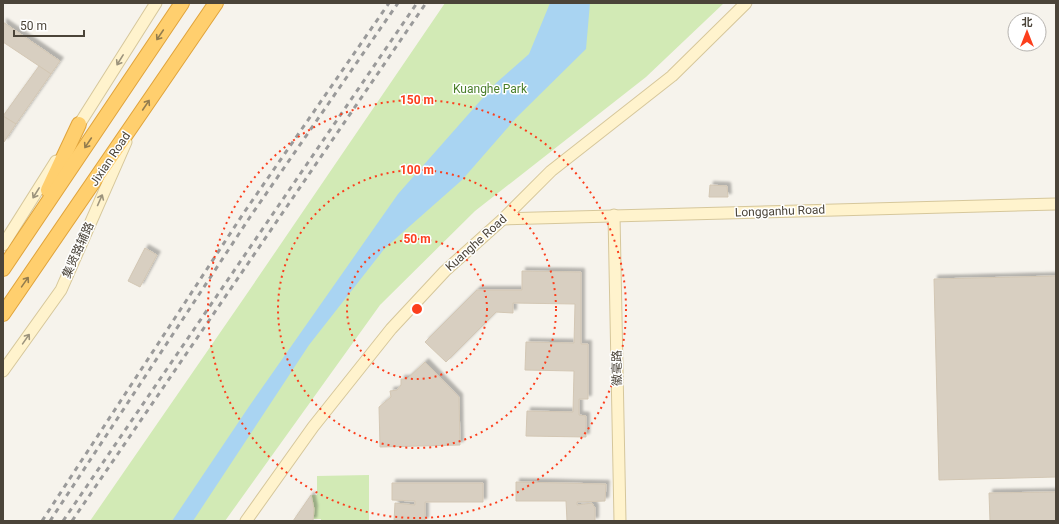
<svg xmlns="http://www.w3.org/2000/svg" width="1059" height="524" viewBox="0 0 1059 524" font-family="Roboto,'Noto Sans SC',sans-serif">
	<defs>
		<filter id="shadow"><feDropShadow dx="3.5" dy="-3.5" stdDeviation="1" flood-color="#0004"/></filter>
	</defs>
	<rect width="100%" height="100%" fill="#f6f3ec"/>
	<g fill="#d2eab5">
		<polygon points="445,3 724,3 646,77 475,211 380,305 225,521 90,521 244,298"/>
		<polygon points="369,475 369,521 321,521 321,519 313,519 311,495 317,495 317,476"/>
	</g>
	<polygon fill="#a9d4f2" points="550,3 590,3 586,49 516,118 462,180 385,248 309,345 193,521 172,521 250,405 398,194 496,83 529,54"/>
	<g fill="#d8cfc1" stroke="#d3c7b4" filter="url(#shadow)">
		<polygon points="3,22 60,61 51,74 3,42"/>
		<polygon points="39,66 51,74 16,124 3,116"/>
		<polygon points="3,116 16,124 4,142 3,141"/>
		<polygon points="710,185 727,186 728,197 709,197"/>
		<polygon points="145,248 157,255 140,287 128,281"/>
		<polygon points="522,271 581,272 581,344 588,344 588,399 579,399 579,415 586,416 586,437 526,436 527,411 573,412 574,371 525,370 526,342 574,343 575,304 513,303 513,313 496,312 446,362 425,342 477,290 522,290"/>
		<polygon points="1056,276 1056,477 939,480 934,279"/>
		<polygon points="425,362 459,397 460,445 380,447 379,407 391,397 390,391 397,390 401,385 401,379 407,379"/>
		<polygon points="516,482 606,484 605,501 577,502 577,505 592,503 595,508 595,521 567,521 566,501 516,501"/>
		<polygon points="392,483 483,483 483,502 425,502 425,521 394,521 395,503 415,505 415,501 392,500"/>
		<polygon points="1056,492 1056,521 990,521 989,493"/>
		<polygon points="311,495 314,509 313,521 293,521"/>
	</g>
	<g fill="none" stroke-linecap="round" stroke-linejoin="round">
		<defs>
			<g id="secondary">
				<polyline points="75,131 156,3"/>
				<polyline points="614,215 620,521"/>
				<polyline points="503,219 1056,204"/>
				<polyline points="3,245 56,161"/>
				<polyline points="3,371 61,290 126,142"/>
				<polyline points="246,521 313,427 391,329 445,271 503,219 551,171 672,76 746,3"/>
			</g>
			<g id="highway">
				<polyline points="48,190 79,124"/>
				<polyline points="3,269 182,3"/>
				<polyline points="3,314 216,3"/>
			</g>
		</defs>
		<use href="#secondary" stroke="#d6c79b" stroke-width="13"/>
		<use href="#highway" stroke="#e0a43c" stroke-width="16"/>
		<use href="#secondary" stroke="#fff3cd" stroke-width="11"/>
		<use href="#highway" stroke="#ffcf6e" stroke-width="14"/>
		<g stroke="#9a9a9a" stroke-width="3" stroke-dasharray="5 5" stroke-linecap="butt">
			<polyline points="42,521 243,214 389,3"/>
			<polyline points="50,521 250,217 398,3"/>
			<polyline points="63,521 417,3"/>
			<polyline points="72,521 426,3"/>
		</g>
	</g>
	<defs><path id="oneway-shaft" d="M-6 0H5M1.5-3L5.5 0L1.5 3" fill="none" stroke-width="1.6" stroke-linecap="round" stroke-linejoin="round"/></defs>
	<g stroke="#937c4e">
		<use href="#oneway-shaft" transform="translate(160 35) rotate(124)"/>
		<use href="#oneway-shaft" transform="translate(146 105) rotate(-56)"/>
		<use href="#oneway-shaft" transform="translate(88 143) rotate(124)"/>
		<use href="#oneway-shaft" transform="translate(25 282) rotate(-55)"/>
	</g>
	<g stroke="#9c937c">
		<use href="#oneway-shaft" transform="translate(120 60) rotate(122)"/>
		<use href="#oneway-shaft" transform="translate(36 193) rotate(122)"/>
		<use href="#oneway-shaft" transform="translate(100 200) rotate(-66)"/>
		<use href="#oneway-shaft" transform="translate(26 339) rotate(-55)"/>
	</g>
	<g fill="none" stroke="#fc3f1d" stroke-width="2" stroke-dasharray="2 4">
		<circle cx="417" cy="309" r="70"/>
		<circle cx="417" cy="309" r="139"/>
		<circle cx="417" cy="309" r="209"/>
	</g>
	<g text-anchor="middle" dominant-baseline="central" stroke-width="3" stroke-linejoin="round" paint-order="stroke">
		<g font-size="12" fill="#4a7f2a" stroke="#fff">
			<text x="490" y="89">Kuanghe Park</text>
		</g>
		<g font-size="12" fill="#4b4439" stroke="#fff">
			<text transform="translate(110 159) rotate(-56)">Jixian Road</text>
			<text transform="translate(780 211) rotate(-2)">Longganhu Road</text>
			<text transform="translate(476 243) rotate(-42)">Kuanghe Road</text>
			<text transform="translate(78 250) rotate(-66)">集贤路辅路</text>
			<text transform="translate(617 368) rotate(-91)">徽毫路</text>
		</g>
	</g>
	<circle cx="417" cy="309" r="6" fill="#fc3f1d" stroke="#fff" stroke-width="2"/>
	<g font-size="12" text-anchor="middle" font-weight="bold" fill="#fc3f1d" stroke="#fff" stroke-width="3" stroke-linejoin="round" paint-order="stroke">
		<text x="417" y="104">150 m</text>
		<text x="417" y="174">100 m</text>
		<text x="417" y="243">50 m</text>
	</g>
	<rect width="1059" height="524" fill="none" stroke="#4b4439" stroke-width="8"/>
	<g transform="translate(1027 32)"><circle r="19" fill="#ffffff" stroke="#b7b4b0"/>
	<path d="M0-3L7 15L0 10L-7 15Z" fill="#fc3f1d"/>
	<text y="-6" font-size="11" font-weight="bold" text-anchor="middle" fill="#4b4439">北</text>
	</g>
	<path d="M14 30v6h70v-6" fill="none" stroke="#4b4439" stroke-width="2"/>
	<text x="20" y="30" font-size="12" fill="#4b4439" stroke="#ffffff" stroke-width="3" paint-order="stroke">50 m</text>
</svg>
